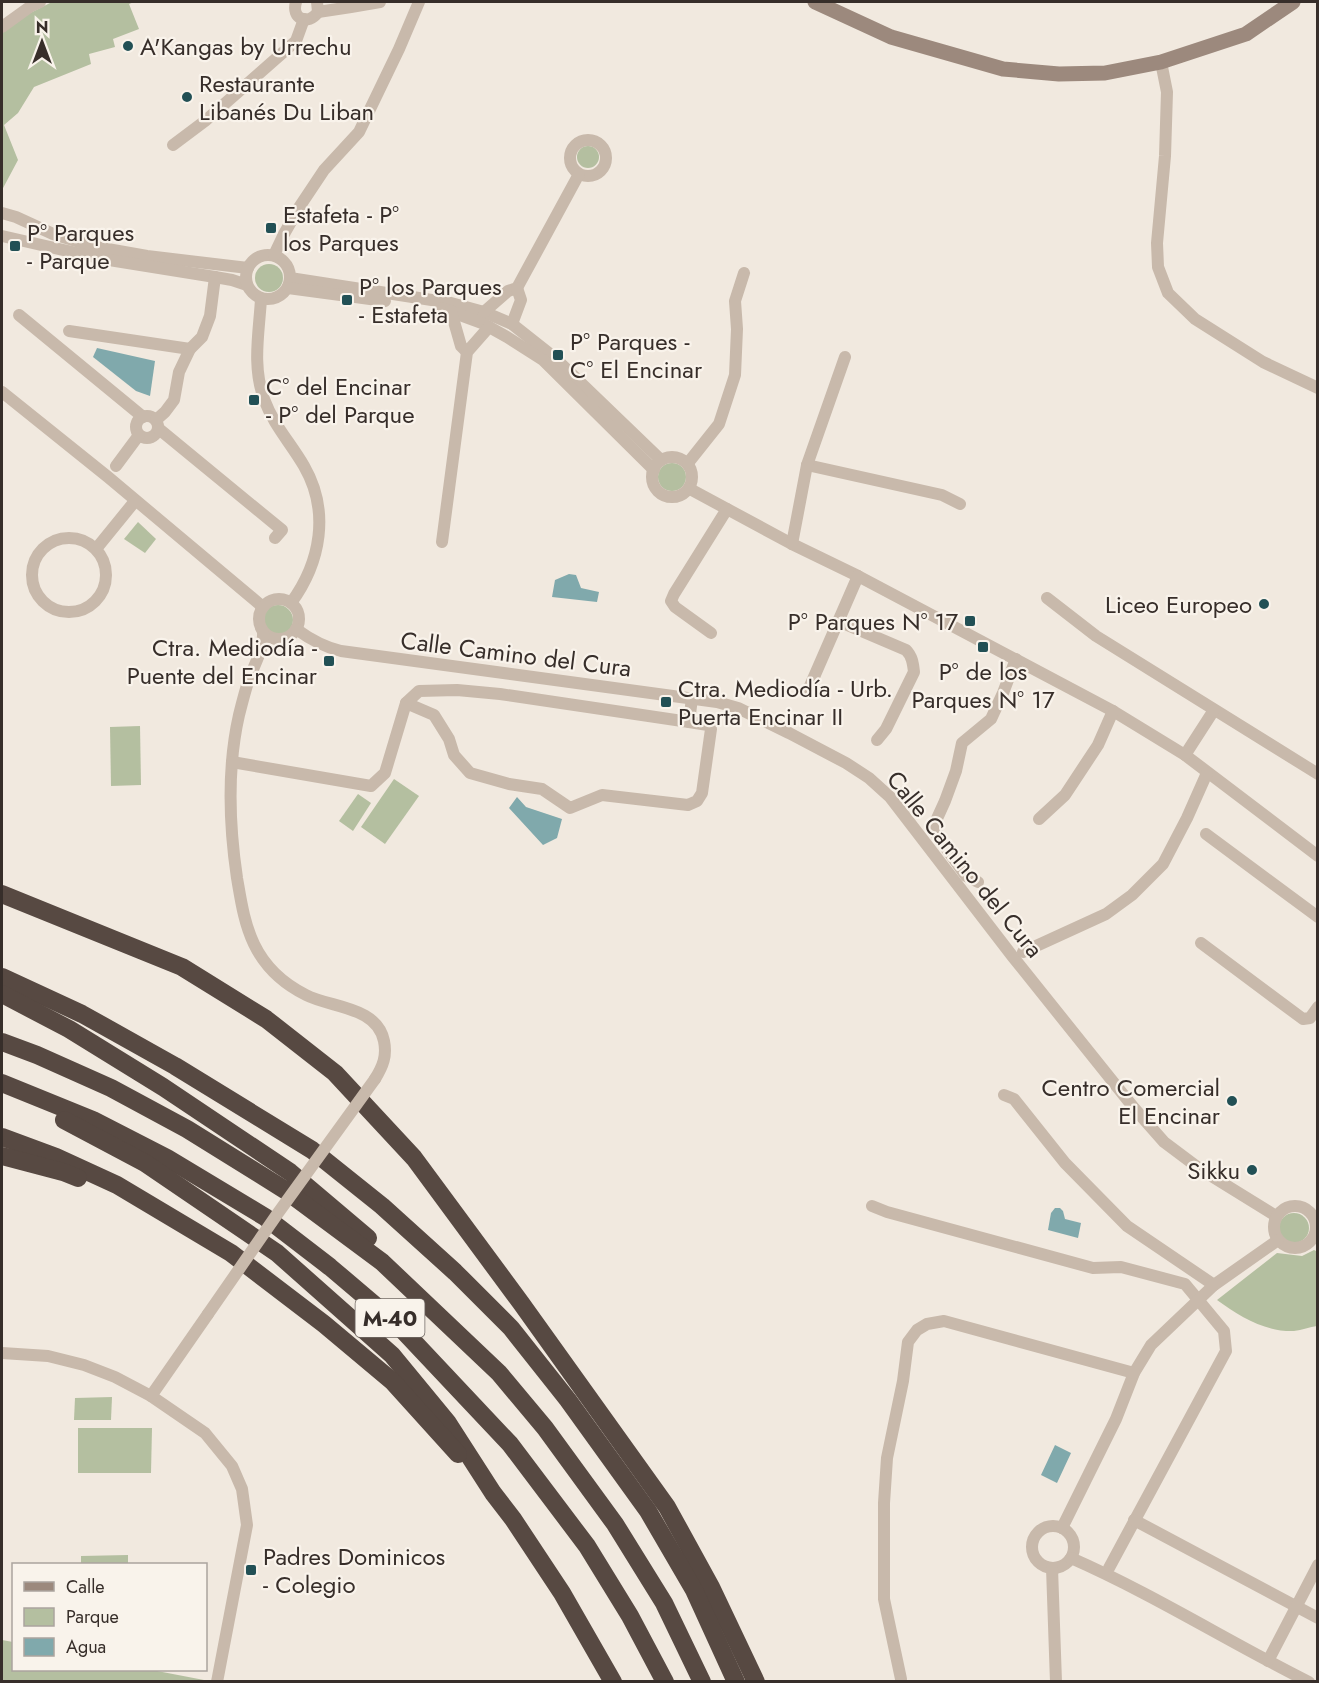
<svg xmlns="http://www.w3.org/2000/svg" width="1319" height="1683" viewBox="0 0 1319 1683" font-family="Jost,sans-serif">
	<rect width="100%" height="100%" fill="#f1e9df"/>
	<g fill="#b4bfa0">
		<polygon points="52,2 134,2 129,4 139,29 113,39 115,47 89,54 91,64 34,87 18,113 4,125 18,160 2,190 2,33 28,14"/>
		<circle cx="588" cy="157" r="11"/>
		<circle cx="269" cy="278" r="14"/>
		<circle cx="672" cy="477" r="14"/>
		<polygon points="138,522 156,539 145,553 124,539"/>
		<circle cx="278" cy="620" r="15"/>
		<polygon points="140,726 141,785 111,786 110,727"/>
		<polygon points="394,779 419,796 385,844 361,827"/>
		<polygon points="358,794 371,803 353,831 339,821"/>
		<circle cx="1294" cy="1228" r="15"/>
		<path d="M1314,1250L1318,1252L1317,1326C1310,1327 1302,1330 1294,1331C1266,1332 1240,1317 1217,1300L1277,1253L1302,1256Z"/>
		<polygon points="112,1397 111,1420 74,1420 75,1398"/>
		<polygon points="78,1428 152,1428 151,1473 78,1473"/>
		<polygon points="128,1555 128,1564 81,1564 81,1556"/>
		<polygon points="2,1640 13,1642 14,1670 152,1670 204,1680 204,1681 2,1681"/>
	</g>
	<g fill="#80a9ac">
		<polygon points="97,348 155,361 150,396 136,391 93,357"/>
		<polygon points="569,574 576,575 581,588 599,592 597,602 552,597 555,580"/>
		<polygon points="517,797 526,807 562,819 557,838 543,845 509,808"/>
		<polygon points="1055,1208 1060,1208 1063,1211 1065,1219 1081,1223 1078,1238 1048,1230 1051,1213"/>
		<polygon points="1055,1445 1071,1453 1057,1483 1041,1475"/>
	</g>
	<g fill="none" stroke-linecap="round" stroke-linejoin="round">
		<g stroke="#c8b9ab" stroke-width="12">
			<path d="M296,2C291,19 308,26 318,12L317,2"/>
			<polyline points="318,12 351,7 380,2"/>
			<polyline points="2,27 31,6 40,2"/>
			<polyline points="1161,62 1167,92 1165,156 1157,243 1158,267 1168,293 1195,319 1263,362 1318,388"/>
			<circle cx="588" cy="158" r="18"/>
			<polyline points="173,145 205,121 296,41 304,19"/>
			<polyline points="2,213 16,217 53,234 96,247 147,256 248,268"/>
			<polyline points="2,236 103,259 215,277 232,280 247,285"/>
			<circle cx="268" cy="277" r="22"/>
			<polyline points="274,255 284,234 300,206 324,170 359,132 399,49 419,2"/>
			<polyline points="290,278 451,303 484,312 512,324 555,358 661,460"/>
			<polyline points="288,288 385,301"/>
			<path d="M261,299C259,333 252,366 264,399C274,426 290,442 304,466C330,511 321,562 291,603"/>
			<polyline points="441,308 482,323 507,337 543,360 654,470"/>
			<polyline points="451,311 461,346 467,352"/>
			<polyline points="484,312 508,291 517,288 579,174"/>
			<polyline points="19,315 143,417"/>
			<polyline points="512,324 521,300 517,288"/>
			<polyline points="69,331 190,349"/>
			<polyline points="2,392 108,477 263,607"/>
			<circle cx="147" cy="427" r="11"/>
			<polyline points="156,420 165,412 174,400 179,372 190,349 202,337 210,316 215,277"/>
			<polyline points="159,429 282,530 275,538"/>
			<circle cx="672" cy="477" r="20"/>
			<polyline points="688,463 719,424 735,375 737,329 735,301 744,273"/>
			<polyline points="807,465 942,495 960,504"/>
			<polyline points="116,466 139,435"/>
			<polyline points="690,489 792,544 858,576 1113,711 1185,755 1318,856"/>
			<circle cx="69" cy="575" r="37"/>
			<polyline points="442,542 467,352 489,327"/>
			<polyline points="792,544 807,465 845,357"/>
			<polyline points="96,549 135,501"/>
			<polyline points="1047,598 1096,636 1318,774"/>
			<circle cx="279" cy="619" r="20"/>
			<path d="M838,621L906,650C912,656 913,663 914,672L886,729L877,740"/>
			<path d="M296,629C311,640 324,647 341,651L717,702L738,708L789,733L846,763L869,778L890,797L1013,957L1134,1108L1164,1142L1200,1169L1276,1216"/>
			<path d="M263,632C264,649 255,663 249,679C245,691 242,703 239,715C227,768 229,824 237,878C241,901 244,923 254,944C265,967 284,984 306,995C331,1008 377,1006 384,1041C387,1056 383,1066 375,1079"/>
			<polyline points="711,633 675,607 671,601 674,594 727,509"/>
			<polyline points="807,693 858,576"/>
			<polyline points="406,703 434,715 449,739 454,755 470,773 509,784 542,789 570,808 602,795 688,805 697,801 702,793 711,729 708,725 689,722"/>
			<polyline points="1185,755 1214,710"/>
			<polyline points="232,762 371,786 385,773 406,703 419,691 457,690 500,694 689,722 692,698"/>
			<polyline points="1039,819 1065,795 1098,745 1113,711"/>
			<polyline points="1206,834 1318,917"/>
			<polyline points="978,882 966,876 937,835 935,823 945,801 956,771 962,743 991,719 1003,693 1016,659"/>
			<polyline points="1201,943 1303,1019 1310,1018 1318,1007"/>
			<polyline points="1023,952 1106,914 1132,895 1163,864 1187,818 1207,773"/>
			<polyline points="1004,1095 1014,1099 1065,1163 1127,1226 1214,1285"/>
			<circle cx="1295" cy="1227" r="21"/>
			<polyline points="872,1206 887,1212 1093,1268 1121,1267 1185,1284 1224,1331 1226,1351 1109,1568"/>
			<polyline points="2,1353 48,1356 84,1365 115,1377 151,1396 205,1433 232,1466 242,1489 247,1525 217,1682"/>
			<polyline points="151,1396 208,1314"/>
			<polyline points="1134,1520 1318,1618"/>
			<circle cx="1053" cy="1547" r="21"/>
			<polyline points="1062,1528 1116,1419 1134,1373 1151,1345 1214,1285 1278,1240"/>
			<path d="M1071,1558C1153,1594 1229,1642 1309,1682"/>
			<polyline points="1052,1568 1056,1682"/>
			<polyline points="1268,1661 1318,1565"/>
			<polyline points="901,1679 884,1599 884,1503 887,1458 903,1381 908,1342 917,1330 927,1324 944,1321 1134,1373"/>
		</g>
		<polyline stroke="#9c897d" stroke-width="15" points="815,2 891,37 1003,69 1059,74 1105,73 1161,62 1246,34 1293,2"/>
		<g stroke="#574942" stroke-width="18">
			<polyline points="2,894 182,967 266,1019 335,1073 414,1158 521,1303 667,1507 711,1587 756,1682"/>
			<polyline points="2,977 82,1014 175,1066 312,1150 382,1206 455,1272 511,1328 568,1400 648,1511 694,1590 736,1682"/>
			<polyline points="2,994 69,1029 163,1087 290,1172 368,1238"/>
			<polyline points="2,1042 37,1055 111,1088 187,1129 285,1190 382,1262 499,1373 545,1428 615,1524 664,1603 702,1682"/>
			<polyline points="2,1083 93,1120 167,1158 265,1217 330,1267 396,1323 510,1444 587,1546 630,1616 665,1682"/>
			<polyline points="64,1120 145,1163 277,1253 392,1355 448,1423 493,1493 513,1519 562,1593 613,1682"/>
			<polyline points="2,1137 56,1157 117,1185 231,1253 324,1324 392,1381 458,1454"/>
			<polyline points="2,1156 63,1172 78,1178"/>
		</g>
		<polyline stroke="#c8b9ab" stroke-width="12" points="208,1314 278,1213 375,1079"/>
	</g>
	<g fill="#225055" stroke="#f9f3eb" stroke-width="2">
		<circle cx="128" cy="46" r="6"/>
		<circle cx="187" cy="97" r="6"/>
		<rect x="265" y="222" width="12" height="12" rx="3"/>
		<rect x="9" y="240" width="12" height="12" rx="3"/>
		<rect x="341" y="294" width="12" height="12" rx="3"/>
		<rect x="552" y="349" width="12" height="12" rx="3"/>
		<rect x="248" y="394" width="12" height="12" rx="3"/>
		<circle cx="1264" cy="604" r="6"/>
		<rect x="964" y="615" width="12" height="12" rx="3"/>
		<rect x="977" y="641" width="12" height="12" rx="3"/>
		<rect x="323" y="655" width="12" height="12" rx="3"/>
		<rect x="660" y="696" width="12" height="12" rx="3"/>
		<circle cx="1232" cy="1101" r="6"/>
		<circle cx="1252" cy="1170" r="6"/>
		<rect x="245" y="1564" width="12" height="12" rx="3"/>
	</g>
	<g text-anchor="middle" dominant-baseline="central" stroke-width="4.5" stroke-linejoin="round" paint-order="stroke">
		<rect fill="#f9f3eb" stroke="#716964" stroke-width="1.5" x="355.5" y="1299" width="69" height="38" rx="4.5"/>
		<g font-size="22" font-weight="bold" fill="#372e2a">
			<text x="390" y="1318">M-40</text>
		</g>
		<g font-size="24" fill="#372e2a" stroke="#f9f3eb" text-anchor="start">
			<text x="140" y="46">A'Kangas by Urrechu</text>
			<text x="199" y="83">Restaurante<tspan x="199" dy="28">Libanés Du Liban</tspan></text>
			<text x="283" y="214">Estafeta - Pº<tspan x="283" dy="28">los Parques</tspan></text>
			<text x="27" y="232">Pº Parques<tspan x="27" dy="28">- Parque</tspan></text>
			<text x="359" y="286">Pº los Parques<tspan x="359" dy="28">- Estafeta</tspan></text>
			<text x="570" y="341">Pº Parques -<tspan x="570" dy="28">Cº El Encinar</tspan></text>
			<text x="266" y="386">Cº del Encinar<tspan x="266" dy="28">- Pº del Parque</tspan></text>
			<text x="1252" y="604" text-anchor="end">Liceo Europeo</text>
			<text x="958" y="621" text-anchor="end">Pº Parques Nº 17</text>
			<text x="317" y="647" text-anchor="end">Ctra. Mediodía -<tspan x="317" dy="28">Puente del Encinar</tspan></text>
			<text x="983" y="671" text-anchor="middle">Pº de los<tspan x="983" dy="28">Parques Nº 17</tspan></text>
			<text x="678" y="688">Ctra. Mediodía - Urb.<tspan x="678" dy="28">Puerta Encinar II</tspan></text>
			<text x="1220" y="1087" text-anchor="end">Centro Comercial<tspan x="1220" dy="28">El Encinar</tspan></text>
			<text x="1240" y="1170" text-anchor="end">Sikku</text>
			<text x="263" y="1556">Padres Dominicos<tspan x="263" dy="28">- Colegio</tspan></text>
		</g>
		<g font-size="24" fill="#372e2a" stroke="#f9f3eb">
			<text transform="translate(516 654) rotate(7)">Calle Camino del Cura</text>
			<text transform="translate(965 864) rotate(51)">Calle Camino del Cura</text>
		</g>
	</g>
	<rect width="1319" height="1683" fill="none" stroke="#372e2a" stroke-width="6"/>
	<rect x="12" y="1563" width="195" height="108" fill="#f9f3eb" stroke="#aba49e" stroke-width="1.5"/>
	<rect x="24" y="1582" width="30" height="9" fill="#9c897d" stroke="#aba49e" stroke-width="1.5"/>
	<text x="66" y="1593" font-size="18" fill="#372e2a">Calle</text>
	<rect x="24" y="1608" width="30" height="18" fill="#b4bfa0" stroke="#aba49e" stroke-width="1.5"/>
	<text x="66" y="1623" font-size="18" fill="#372e2a">Parque</text>
	<rect x="24" y="1638" width="30" height="18" fill="#80a9ac" stroke="#aba49e" stroke-width="1.5"/>
	<text x="66" y="1653" font-size="18" fill="#372e2a">Agua</text>
	<g transform="translate(42 42)" stroke="#f9f3eb" stroke-width="4.5" paint-order="stroke">
	<path d="M0-4.5L10 22L0 15L-10 22Z" fill="#372e2a"/>
	<text y="-9" font-size="16" font-weight="bold" text-anchor="middle" fill="#372e2a">N</text>
	</g>
</svg>
